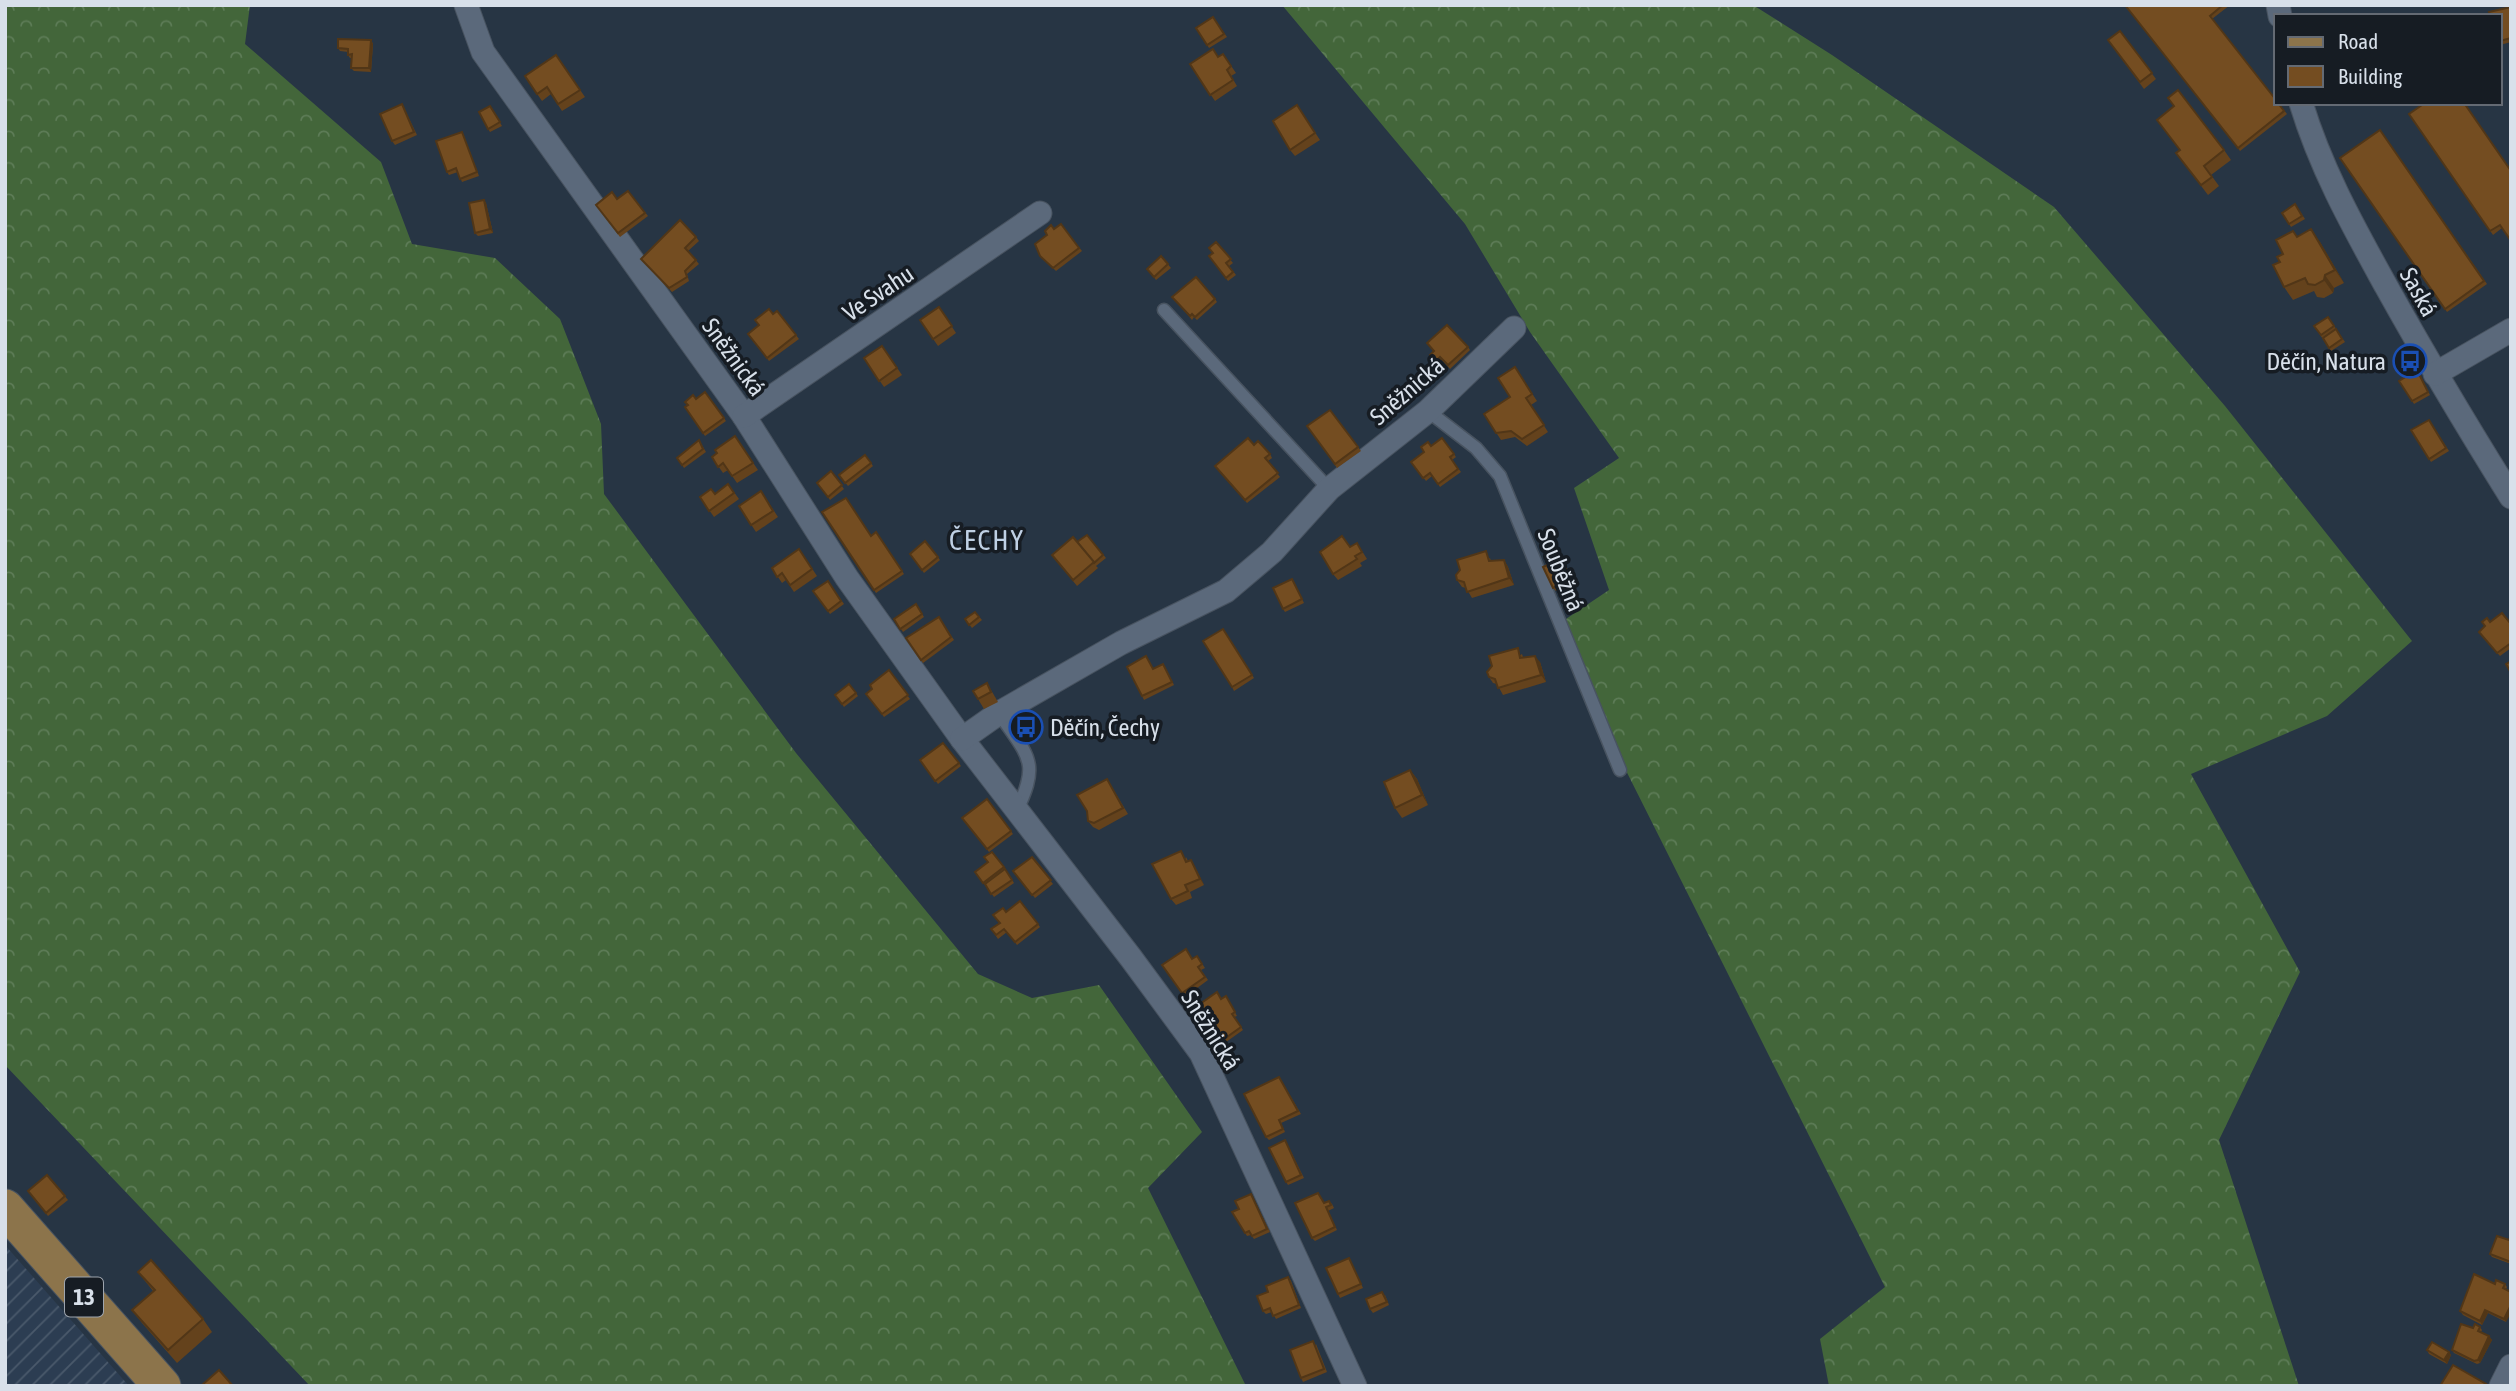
<svg xmlns="http://www.w3.org/2000/svg" width="2516" height="1391" viewBox="0 0 2516 1391" font-family="'Asap Condensed',sans-serif">
	<defs>
		<pattern id="industrial-furrows" width="10" height="10" patternUnits="userSpaceOnUse" patternTransform="scale(1.75)"><rect width="10" height="10" fill="#2c3d52"/><path d="M-1 1l2-2M0 10L10 0M9 11l2-2" fill="none" stroke="#4a596b"/></pattern>
		<pattern id="forest-crowns" width="20" height="18" patternUnits="userSpaceOnUse" patternTransform="scale(1.75)"><rect width="20" height="18" fill="#43663a"/><path d="M2 6a3 3 0 1 1 6 0M12 15a3 3 0 1 1 6 0" fill="none" stroke="#5d7c57"/></pattern>
	</defs>
	<rect width="100%" height="100%" fill="#273544"/>
	<polygon fill="url(#industrial-furrows)" points="5,1245 129,1386 5,1386"/>
	<g fill="url(#forest-crowns)">
		<polygon points="5,5 250,5 245,44 381,162 412,244 495,258 560,319 601,424 604,494 796,753 978,974 1032,998 1099,985 1202,1132 1148,1188 1246,1386 310,1386 5,1065"/>
		<polygon points="1282,5 1753,5 1832,55 2054,207 2225,406 2412,641 2327,716 2191,774 2300,972 2219,1140 2299,1386 1829,1386 1820,1339 1885,1287 1554,627 1609,590 1574,488 1619,458 1530,332 1465,224"/>
	</g>
	<g fill="none" stroke-linecap="round" stroke-linejoin="round">
		<defs>
			<g id="service">
				<polyline points="1164,310 1329,489"/>
				<polyline points="1428,411 1476,448 1500,476 1620,770"/>
				<path d="M999,713C1028,757 1041,761 1016,812"/>
			</g>
			<g id="minor">
				<polyline points="466,5 483,52 744,416 847,578 962,739 1131,958 1201,1053 1355,1386"/>
				<polyline points="2278,5 2280,16"/>
				<path d="M2301,103C2321,169 2353,226 2386,286C2426,358 2468,428 2511,497"/>
				<polyline points="2435,374 2511,330"/>
				<polyline points="744,416 1040,213"/>
				<polyline points="962,739 999,713 1121,643 1226,591 1272,552 1329,489 1428,411 1514,328"/>
				<polyline points="2501,1386 2511,1366"/>
			</g>
			<polyline id="primary" points="5,1208 162,1386"/>
		</defs>
		<use href="#service" stroke="#485360" stroke-width="15"/>
		<use href="#minor" stroke="#485360" stroke-width="25"/>
		<use href="#primary" stroke="#485360" stroke-width="39"/>
		<use href="#service" stroke="#5b697b" stroke-width="12"/>
		<use href="#minor" stroke="#5b697b" stroke-width="23"/>
		<use href="#primary" stroke="#8c744b" stroke-width="37"/>
	</g>
	<g fill="#64421c">
		<polygon points="2125,5 2230,5 2212,19 2287,114 2240,151"/>
		<polygon points="2511,7 2511,42 2500,45 2500,16"/>
		<polygon points="1213,17 1227,37 1209,48 1196,28"/>
		<polygon points="2120,31 2156,79 2144,89 2108,40"/>
		<polygon points="371,40 373,44 371,72 354,71 351,68 352,58 350,58 348,55 348,52 340,51 338,48"/>
		<polygon points="1223,54 1236,73 1231,76 1237,86 1215,101 1190,64 1218,57"/>
		<polygon points="556,55 585,97 562,111 551,94 542,101 525,76"/>
		<polygon points="402,104 417,135 395,145 392,141"/>
		<polygon points="1297,105 1320,140 1295,156 1290,150"/>
		<polygon points="490,106 502,126 490,132 488,129"/>
		<polygon points="2409,114 2502,228 2493,235"/>
		<polygon points="2157,120 2224,150 2231,160 2211,175 2219,186 2208,195 2176,153 2180,150"/>
		<polygon points="2380,130 2487,284 2447,312 2340,158"/>
		<polygon points="462,132 464,136 479,176 462,182 458,172 449,175 447,172"/>
		<polygon points="628,191 648,216 620,237 596,205 617,199"/>
		<polygon points="484,200 486,203 493,233 478,236 475,233"/>
		<polygon points="2295,204 2305,219 2291,227 2282,213"/>
		<polygon points="1061,224 1082,251 1056,271 1040,256 1047,235"/>
		<polygon points="696,237 699,241 688,251 699,264 687,274 689,281 672,292 641,259"/>
		<polygon points="2297,237 2320,242 2344,283 2334,288 2333,293 2324,298 2317,297 2314,291 2293,300 2284,287 2280,262 2283,254"/>
		<polygon points="1216,242 1233,263 1229,266 1236,275 1228,281 1209,256 1213,253"/>
		<polygon points="1161,256 1171,268 1156,280 1147,269"/>
		<polygon points="1215,299 1217,302 1197,320 1194,317 1192,320 1175,300"/>
		<polygon points="939,307 956,333 938,346 920,320"/>
		<polygon points="777,311 799,339 769,361 748,334"/>
		<polygon points="2328,317 2345,342 2331,351 2314,326"/>
		<polygon points="882,346 902,375 884,387 864,358"/>
		<polygon points="1468,347 1470,350 1450,369 1442,360 1438,364 1430,355"/>
		<polygon points="1515,367 1537,401 1531,405 1548,432 1527,446 1515,437 1501,440 1484,414 1510,397"/>
		<polygon points="2417,370 2430,395 2414,404 2399,381"/>
		<polygon points="705,392 726,421 705,436 685,407"/>
		<polygon points="1330,410 1361,451 1337,468 1307,426"/>
		<polygon points="2429,420 2449,451 2431,462 2411,430"/>
		<polygon points="735,436 758,470 737,483 728,470 723,473 712,457"/>
		<polygon points="1442,438 1456,457 1452,460 1461,472 1440,487 1432,476 1426,481 1411,462"/>
		<polygon points="699,440 706,452 684,468 677,458"/>
		<polygon points="1254,445 1270,454 1272,458 1268,461 1280,477 1247,503 1218,470"/>
		<polygon points="865,455 873,466 848,486 839,475"/>
		<polygon points="831,471 844,489 830,500 817,483"/>
		<polygon points="728,484 739,499 714,517 700,497 715,494"/>
		<polygon points="761,491 778,517 756,532 739,506"/>
		<polygon points="822,512 871,536 876,532 904,574 876,593"/>
		<polygon points="1087,535 1106,558 1096,566 1098,568 1077,586 1052,555 1077,542"/>
		<polygon points="925,541 940,560 924,573 910,554"/>
		<polygon points="1357,543 1367,559 1360,563 1362,566 1338,580 1333,574 1350,547"/>
		<polygon points="799,549 817,576 794,592 786,580 782,583 772,568"/>
		<polygon points="1490,558 1491,561 1504,560 1508,567 1514,585 1472,598 1466,588 1462,587 1457,580"/>
		<polygon points="1562,566 1567,568 1570,584 1556,591 1553,588"/>
		<polygon points="828,581 844,604 830,614 813,591"/>
		<polygon points="1294,582 1304,603 1285,612 1283,609"/>
		<polygon points="916,604 924,617 903,632 894,619"/>
		<polygon points="975,612 982,620 972,628 965,619"/>
		<polygon points="939,617 954,640 923,663 906,638"/>
		<polygon points="2490,622 2511,624 2511,648 2500,656 2481,635"/>
		<polygon points="1223,629 1254,678 1234,691 1232,687"/>
		<polygon points="1522,654 1523,657 1540,662 1546,682 1503,695 1497,684 1493,683 1489,677"/>
		<polygon points="1149,660 1153,669 1165,667 1174,685 1144,700 1142,696"/>
		<polygon points="889,670 910,699 884,717 866,694 872,689"/>
		<polygon points="987,683 998,702 984,709 978,699"/>
		<polygon points="849,684 858,696 844,707 835,695"/>
		<polygon points="943,743 961,766 938,784 920,760"/>
		<polygon points="1410,770 1417,779 1428,805 1402,818 1395,808"/>
		<polygon points="1107,779 1128,814 1099,830 1093,827 1088,821 1087,811"/>
		<polygon points="987,799 1013,834 989,852 962,818"/>
		<polygon points="1032,857 1053,884 1035,898 1013,871"/>
		<polygon points="1186,857 1188,861 1195,867 1204,885 1190,892 1192,898 1176,905 1171,899"/>
		<polygon points="1004,867 1014,883 994,897 975,872"/>
		<polygon points="1020,901 1040,927 1017,945 1007,932 998,939 991,929 999,923 1006,912"/>
		<polygon points="1197,956 1205,968 1201,970 1208,980 1185,997 1162,965 1193,959"/>
		<polygon points="1226,996 1237,1016 1234,1017 1243,1030 1219,1047 1193,1009 1222,998"/>
		<polygon points="1279,1077 1301,1114 1281,1123 1285,1132 1269,1140 1266,1137"/>
		<polygon points="1287,1144 1304,1178 1288,1185 1286,1182"/>
		<polygon points="47,1175 68,1200 48,1216 28,1191"/>
		<polygon points="1318,1193 1324,1203 1329,1201 1332,1204 1334,1208 1328,1211 1337,1230 1315,1241 1312,1238"/>
		<polygon points="1251,1194 1270,1232 1254,1239 1251,1235 1247,1236 1232,1212 1239,1209"/>
		<polygon points="2511,1236 2511,1264 2492,1257 2490,1254 2509,1240"/>
		<polygon points="1349,1258 1363,1288 1340,1298 1338,1294"/>
		<polygon points="138,1272 203,1319 212,1332 177,1363 142,1323 132,1310 153,1291"/>
		<polygon points="1288,1277 1291,1281 1301,1308 1276,1319 1272,1312 1266,1314 1263,1311 1268,1292"/>
		<polygon points="2495,1284 2505,1284 2507,1287 2506,1289 2506,1322 2488,1313 2482,1325 2463,1315 2460,1311"/>
		<polygon points="1385,1295 1389,1305 1373,1313 1370,1309"/>
		<polygon points="2480,1327 2482,1330 2481,1332 2489,1336 2492,1340 2480,1363 2477,1364 2454,1353 2452,1350 2473,1328"/>
		<polygon points="1316,1344 1327,1372 1303,1382 1301,1378"/>
		<polygon points="2427,1350 2449,1352 2451,1355 2447,1364 2429,1354"/>
	</g>
	<g fill="#513617">
		<polygon points="371,40 373,44 371,72 369,68"/>
		<polygon points="484,200 486,203 493,233 490,229"/>
		<polygon points="2311,229 2320,242 2344,283 2335,270"/>
		<polygon points="2325,275 2334,288 2333,293 2324,280"/>
		<polygon points="1504,560 1508,567 1514,585 1509,578"/>
		<polygon points="1564,564 1567,568 1570,584 1568,581"/>
		<polygon points="1535,656 1540,662 1546,682 1541,675"/>
		<polygon points="1410,770 1417,779 1428,805 1422,795"/>
		<polygon points="1191,860 1195,867 1204,885 1200,879"/>
		<polygon points="2511,1305 2511,1313 2506,1322 2504,1319"/>
		<polygon points="2485,1310 2488,1313 2482,1325 2480,1321"/>
		<polygon points="2489,1336 2492,1340 2480,1363 2478,1360"/>
		<polygon points="2449,1352 2451,1355 2447,1364 2444,1360"/>
	</g>
	<g fill="#744d21" stroke="#513617" stroke-width="2">
		<polygon points="2125,5 2223,5 2210,16 2276,100 2276,103 2278,103 2284,111 2238,148"/>
		<polygon points="2511,7 2511,38 2500,41 2500,16 2490,16 2489,12"/>
		<polygon points="1213,17 1224,34 1207,45 1196,28"/>
		<polygon points="2120,31 2152,73 2140,82 2108,40"/>
		<polygon points="338,39 371,40 369,68 351,68 352,54 348,55 348,49 338,48"/>
		<polygon points="1213,49 1218,57 1223,54 1231,66 1227,70 1233,80 1210,95 1190,64"/>
		<polygon points="556,55 580,90 558,104 547,87 537,94 525,76"/>
		<polygon points="2178,90 2224,150 2204,166 2212,177 2201,185 2176,153 2180,150 2157,120 2174,106 2168,98"/>
		<polygon points="2425,103 2464,103 2511,171 2511,241 2500,225 2490,231 2409,114"/>
		<polygon points="402,104 414,132 392,141 380,114"/>
		<polygon points="1297,105 1315,133 1290,150 1273,121"/>
		<polygon points="490,106 500,122 488,129 479,112"/>
		<polygon points="2380,130 2484,281 2445,309 2340,158"/>
		<polygon points="462,132 477,172 460,179 456,168 447,172 436,141"/>
		<polygon points="628,191 645,213 618,233 596,205 612,192 617,199"/>
		<polygon points="484,200 490,229 475,233 469,203"/>
		<polygon points="2295,204 2302,216 2289,224 2282,213"/>
		<polygon points="680,220 696,237 685,248 696,260 685,271 687,277 669,288 641,259"/>
		<polygon points="1061,224 1079,248 1053,268 1040,256 1035,244 1047,235 1045,231 1051,225 1054,229"/>
		<polygon points="2311,229 2335,270 2325,275 2324,280 2315,285 2308,284 2305,278 2284,287 2273,265 2280,262 2277,257 2283,254 2276,240 2293,231 2297,237"/>
		<polygon points="1216,242 1231,259 1226,263 1233,272 1226,278 1209,256 1213,253 1209,248"/>
		<polygon points="1161,256 1168,264 1154,277 1147,269"/>
		<polygon points="1196,277 1215,299 1195,317 1192,314 1190,316 1172,297"/>
		<polygon points="939,307 952,326 933,339 920,320"/>
		<polygon points="769,309 773,314 777,311 796,335 767,358 748,334 759,325 755,320"/>
		<polygon points="2328,317 2334,326 2321,335 2314,326"/>
		<polygon points="1447,325 1468,347 1448,365 1440,357 1436,361 1430,355 1434,351 1427,343"/>
		<polygon points="2336,329 2342,339 2329,348 2323,338"/>
		<polygon points="882,346 897,368 879,381 864,358"/>
		<polygon points="1515,367 1532,394 1526,398 1544,425 1522,439 1511,431 1496,433 1484,414 1510,397 1498,378"/>
		<polygon points="2417,370 2428,392 2412,401 2399,381"/>
		<polygon points="705,392 724,418 703,433 685,407 688,405 685,402 693,395 696,399"/>
		<polygon points="1330,410 1358,447 1335,464 1307,426"/>
		<polygon points="2429,420 2446,448 2429,459 2411,430"/>
		<polygon points="735,436 753,463 732,476 723,463 718,467 712,457 717,453 715,450"/>
		<polygon points="1248,438 1254,445 1258,441 1270,454 1265,458 1278,473 1245,500 1215,466"/>
		<polygon points="1442,438 1454,454 1450,457 1458,469 1438,484 1430,473 1423,478 1411,462 1424,452 1421,447 1428,442 1431,446"/>
		<polygon points="699,440 703,449 682,465 677,458"/>
		<polygon points="865,455 871,463 845,483 839,475"/>
		<polygon points="831,471 842,485 828,497 817,483"/>
		<polygon points="728,484 734,493 709,511 700,497 711,489 715,494"/>
		<polygon points="761,491 773,511 751,525 739,506"/>
		<polygon points="846,498 871,536 876,532 902,571 874,590 822,512"/>
		<polygon points="1087,535 1103,555 1094,563 1077,542"/>
		<polygon points="1342,536 1350,547 1357,543 1362,552 1355,556 1357,559 1333,574 1320,552"/>
		<polygon points="1073,537 1094,562 1073,580 1052,555"/>
		<polygon points="925,541 938,557 922,570 910,554"/>
		<polygon points="799,549 812,569 790,585 782,573 777,577 772,568"/>
		<polygon points="1486,551 1489,561 1504,560 1509,578 1467,592 1464,582 1457,580 1456,575 1460,570 1457,560"/>
		<polygon points="1558,560 1561,566 1564,564 1568,581 1553,588 1543,567"/>
		<polygon points="1292,579 1302,599 1283,609 1273,588"/>
		<polygon points="828,581 841,601 828,611 813,591"/>
		<polygon points="916,604 922,614 900,629 894,619"/>
		<polygon points="975,612 979,617 969,625 965,619"/>
		<polygon points="2502,613 2511,624 2511,643 2497,653 2479,632 2485,626 2482,622 2487,618 2490,622"/>
		<polygon points="939,617 951,637 921,660 906,638"/>
		<polygon points="1223,629 1252,675 1232,687 1203,641"/>
		<polygon points="1518,648 1520,658 1535,656 1541,675 1498,688 1495,679 1489,677 1487,672 1492,666 1489,656"/>
		<polygon points="1146,656 1153,669 1163,664 1172,682 1142,696 1127,667"/>
		<polygon points="2511,661 2511,670 2510,671 2506,664"/>
		<polygon points="889,670 908,695 882,714 866,694 872,689 870,685"/>
		<polygon points="987,683 991,692 978,699 973,691"/>
		<polygon points="849,684 856,693 842,704 835,695"/>
		<polygon points="943,743 959,763 935,781 920,760"/>
		<polygon points="1410,770 1422,795 1395,808 1384,782"/>
		<polygon points="1107,779 1123,808 1094,823 1088,821 1087,811 1077,795"/>
		<polygon points="987,799 1011,831 987,849 962,818"/>
		<polygon points="1181,851 1186,862 1191,860 1200,879 1185,885 1188,891 1171,899 1152,864"/>
		<polygon points="992,852 1004,867 983,883 975,872 988,862 984,857"/>
		<polygon points="1032,857 1051,880 1032,895 1013,871"/>
		<polygon points="1005,869 1012,880 991,894 985,884"/>
		<polygon points="1020,901 1038,924 1015,942 1004,929 996,935 991,929 1000,923 993,915 1003,908 1006,912"/>
		<polygon points="1186,949 1192,959 1197,956 1202,964 1198,967 1205,977 1182,993 1162,965"/>
		<polygon points="1217,992 1221,999 1226,996 1235,1012 1232,1014 1241,1027 1217,1044 1193,1009"/>
		<polygon points="1279,1077 1298,1111 1279,1120 1283,1129 1266,1137 1244,1094"/>
		<polygon points="1285,1140 1301,1175 1286,1182 1269,1148"/>
		<polygon points="47,1175 65,1196 46,1213 28,1191"/>
		<polygon points="1318,1193 1324,1203 1329,1201 1331,1205 1326,1207 1335,1227 1312,1238 1295,1203"/>
		<polygon points="1251,1194 1267,1229 1252,1236 1249,1231 1245,1233 1232,1212 1239,1209 1235,1201"/>
		<polygon points="2497,1236 2509,1240 2511,1236 2511,1262 2490,1254"/>
		<polygon points="1349,1258 1361,1284 1338,1294 1326,1268"/>
		<polygon points="151,1260 203,1319 168,1350 132,1310 155,1290 138,1272"/>
		<polygon points="2474,1274 2495,1284 2496,1280 2505,1284 2503,1288 2511,1292 2511,1305 2504,1319 2485,1310 2480,1321 2460,1311"/>
		<polygon points="1288,1277 1299,1305 1273,1316 1270,1308 1263,1311 1257,1296 1268,1292 1266,1286"/>
		<polygon points="1382,1292 1387,1302 1370,1309 1366,1299"/>
		<polygon points="2461,1324 2473,1328 2475,1324 2480,1327 2478,1331 2489,1336 2478,1360 2474,1361 2452,1350"/>
		<polygon points="1313,1341 1324,1369 1301,1378 1290,1350"/>
		<polygon points="2432,1342 2449,1352 2444,1360 2427,1350"/>
		<polygon points="2453,1365 2486,1384 2485,1386 2440,1386"/>
		<polygon points="219,1370 233,1386 201,1386"/>
	</g>
	<defs>
		<symbol id="bus-ring" viewBox="-11 -11 22 22"><circle r="9.5" fill="#161c23" stroke="#1a4fb4" stroke-width="1.5"/><path d="M-5-6H5V4H4V6H2V4H-2V6H-4V4H-5ZM-3.5-4V0h7V-4ZM-3.5 1.2v1.5H-2V1.2ZM2 1.2v1.5H3.5V1.2Z" fill="#1a4fb4"/></symbol>
	</defs>
	<g fill-rule="evenodd">
		<use href="#bus-ring" x="2391" y="342" width="38" height="38"/>
		<use href="#bus-ring" x="1007" y="708" width="38" height="38"/>
	</g>
	<g text-anchor="middle" dominant-baseline="central" stroke-width="7" stroke-linejoin="round" paint-order="stroke">
		<rect fill="#161c23" stroke="#9ea5ae" stroke-width="2" x="65" y="1277.5" width="38" height="39" rx="5"/>
		<g font-size="23" font-weight="bold" fill="#d8e0ea">
			<text x="84" y="1297">13</text>
		</g>
		<g font-size="24" fill="#d8e0ea" stroke="#161c23">
			<text transform="translate(2419 292) rotate(61)">Saská</text>
			<text transform="translate(878 293) rotate(-34)">Ve Svahu</text>
			<text transform="translate(734 357) rotate(54)">Sněžnická</text>
			<text transform="translate(1407 391) rotate(-41)">Sněžnická</text>
			<text transform="translate(1561 570) rotate(68)">Souběžná</text>
			<text transform="translate(1211 1030) rotate(58)">Sněžnická</text>
		</g>
		<g font-size="24" fill="#d8e0ea" stroke="#161c23" text-anchor="end">
			<text x="2386" y="361">Děčín, Natura</text>
			<text x="1050" y="727" text-anchor="start">Děčín, Čechy</text>
		</g>
		<g font-size="28" letter-spacing="2" fill="#bfd0e4" stroke="#161c23">
			<text x="987" y="540">ČECHY</text>
		</g>
	</g>
	<rect width="2516" height="1391" fill="none" stroke="#d8e0ea" stroke-width="14"/>
	<rect x="2274" y="14" width="228" height="91" fill="#161c23" stroke="#646a73" stroke-width="2"/>
	<rect x="2288" y="37" width="35" height="10" fill="#8c744b" stroke="#646a73" stroke-width="2"/>
	<text x="2338" y="49" font-size="21" fill="#d8e0ea">Road</text>
	<rect x="2288" y="66" width="35" height="21" fill="#744d21" stroke="#646a73" stroke-width="2"/>
	<text x="2338" y="84" font-size="21" fill="#d8e0ea">Building</text>
</svg>
